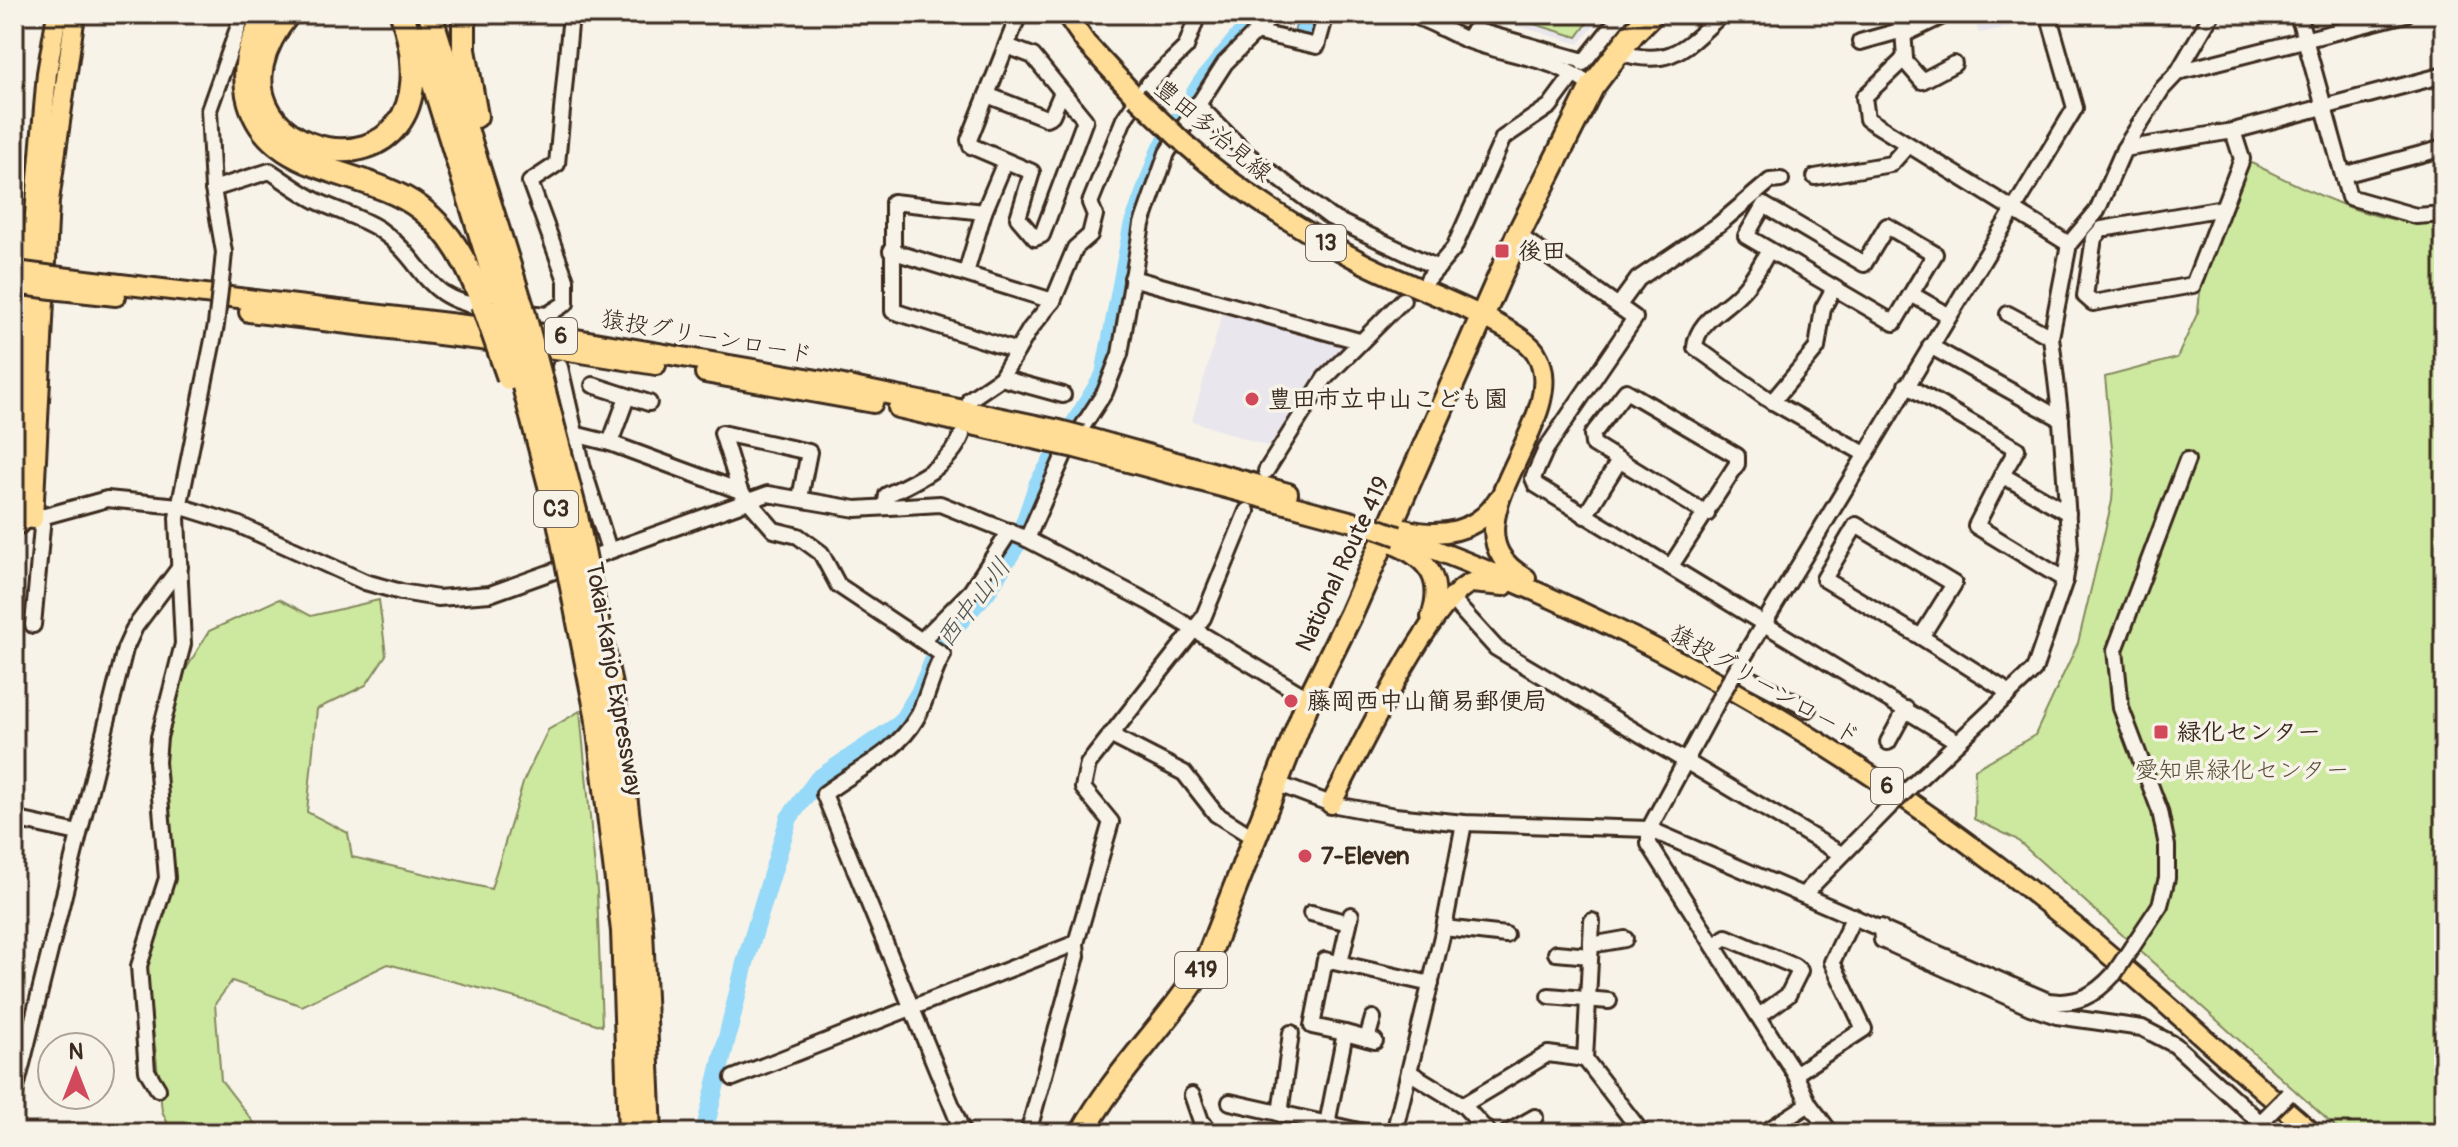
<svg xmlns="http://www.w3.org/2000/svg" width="2458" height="1147" viewBox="0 0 2458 1147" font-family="Pangolin,'Klee One',sans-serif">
	<rect width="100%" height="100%" fill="#f7f3e8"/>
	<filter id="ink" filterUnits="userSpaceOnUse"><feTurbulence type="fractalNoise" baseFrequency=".0125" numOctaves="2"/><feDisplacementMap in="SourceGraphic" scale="16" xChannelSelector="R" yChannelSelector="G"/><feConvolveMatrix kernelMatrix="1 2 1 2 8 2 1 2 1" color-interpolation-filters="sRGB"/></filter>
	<g filter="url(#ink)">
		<g fill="#e9e6ed">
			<polygon points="1478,14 1604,14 1579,44"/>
			<polygon points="1972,14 2073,14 1979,33"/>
			<polygon points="1223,312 1352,344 1275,449 1192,421"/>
		</g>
		<g fill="#cde89f" stroke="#84895e" stroke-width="2">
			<polygon points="1501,14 1594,14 1577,37"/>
			<path d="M2249,162C2309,190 2376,229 2444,222V1133H2342L2016,839L1974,819L1975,769L2035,735L2078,643L2112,501L2114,469L2105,377L2177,358L2198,312L2200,292Z"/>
			<polygon points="279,599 311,616 379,600 386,655 366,685 317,709 307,812 348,833 352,857 491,889 524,780 548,730 580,711 597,891 602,1026 535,1003 388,964 302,1006 232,981 215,1004 221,1080 262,1133 172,1133 162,1111 145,954 174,882 162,763 185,671 209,631"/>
		</g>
		<g fill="#96d9f8" stroke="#7293a1" stroke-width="2">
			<polygon points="1299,14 1322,14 1315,42 1293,36"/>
			<polygon points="1978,14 2035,14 2036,17 1979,24"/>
		</g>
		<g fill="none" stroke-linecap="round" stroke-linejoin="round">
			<polyline stroke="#96d9f8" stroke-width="18" points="704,1133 745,963 789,818 818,779 900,724 919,693 942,641 987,592 1017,544 1038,483 1104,375 1132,227 1159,152 1201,83 1257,14"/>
			<defs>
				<g id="minor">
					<path d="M1408,14C1429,20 1446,31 1465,39C1509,57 1554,56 1592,87"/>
					<polyline points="1894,14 1903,30 1905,58 1864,97 1867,119 2069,244"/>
					<polyline points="2298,14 2349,197 2416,216 2444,214"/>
					<polyline points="1255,32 1317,46 1326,14"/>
					<polyline points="1903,35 1947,14"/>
					<polyline points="1466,40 1474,30 1584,61"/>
					<polyline points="1860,42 1903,30"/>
					<polyline points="1007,46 1033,56 1085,120 1042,235 1035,238 1018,218 1032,172 971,146 969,140 1019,14"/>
					<path d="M1618,52C1671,69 1686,47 1722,14"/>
					<polyline points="1903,59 1922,81 1954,64"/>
					<polyline points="1583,63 1622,14"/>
					<polyline points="2178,72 2406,14"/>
					<polyline points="987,95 1046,118 1052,115 1062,92"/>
					<polyline points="1197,104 1248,155 1330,217 1438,268"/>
					<polyline points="2124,149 2233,131 2444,75"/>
					<polyline points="2343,175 2444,148"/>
					<polyline points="1815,177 1891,164 1908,145"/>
					<path d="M213,189L270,171C285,181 301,193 317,201C337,211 360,217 379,229C429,264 419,299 489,308"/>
					<polyline points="2223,208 2102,229 2094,238 2085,296 2093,303 2193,285 2242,159 2233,131"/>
					<polyline points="984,212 1005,162"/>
					<polyline points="1518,235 1635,318 1546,449 1533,478 1536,485 1958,742"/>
					<path d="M1769,250C1761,265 1752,281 1740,293C1724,310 1697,321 1695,347L1766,398L1865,454"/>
					<polyline points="891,251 1053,301"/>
					<polyline points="222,273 224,252 213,189 209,110 243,14"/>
					<polyline points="966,273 984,212 893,202 893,311 1017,351"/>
					<polyline points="1132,278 1359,341"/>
					<polyline points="1428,279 1454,248 1503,138 1550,106 1570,79"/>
					<polyline points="1911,294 1894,323 1746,236 1764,205 1864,264 1887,226 1935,254 1911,294 1948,315"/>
					<polyline points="1619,305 1638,279 1718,225 1770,181 1781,180"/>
					<polyline points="518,312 547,315 566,303 566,280 530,182 557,164 571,14"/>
					<polyline points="2008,314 2051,337"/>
					<polyline points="1930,346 2061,419"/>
					<polyline points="560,367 583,468 609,550"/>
					<polyline points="1001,378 1063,395"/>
					<polyline points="593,385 649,403"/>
					<polyline points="1906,385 2017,449 2002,475 2068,513"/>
					<polyline points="970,399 1001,378 1030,329 1053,301 1075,248 1090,235 1095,215 1090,203 1124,119 1148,84 1186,47 1198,14"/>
					<polyline points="1772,402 1817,348 1823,308 1834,288"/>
					<path d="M574,434L610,443L740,491L774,530L798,536L821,553L838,585L943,655C931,675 928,699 916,719C896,754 855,770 824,794L963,1133"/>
					<polyline points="610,443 627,397"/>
					<polyline points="1266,471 1325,378 1403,300"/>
					<polyline points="2002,475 1976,526 2065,580"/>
					<polyline points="740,491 722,433 809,452 800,498"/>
					<path d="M885,507L887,495C915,481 949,467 962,435"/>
					<polyline points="1585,516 1619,461"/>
					<polyline points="27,521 107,499 179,506 237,524 365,582 401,592 438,598 490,594 768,494 856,509 940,504 1025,538 1150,603 1309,699"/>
					<polygon points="1856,525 1954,584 1921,637 1824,579"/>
					<polyline points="1027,539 1064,455 1105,392 1120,354 1142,224 1167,153 1225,63 1274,14"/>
					<polyline points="1671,566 1737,464 1737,456 1626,391 1592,435 1593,444 1707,514"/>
					<polyline points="1457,605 1496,648 1841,854"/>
					<polyline points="33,625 43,516"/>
					<polyline points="1921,637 2002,688 2007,696"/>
					<polyline points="922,640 971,591 1010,531"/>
					<polyline points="1738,666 1747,677 1808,709"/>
					<polyline points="1737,668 2075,108 2051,24"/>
					<polyline points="1719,699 1649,829 1649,844 1795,1074 1809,1104 1831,1133"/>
					<polyline points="1110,735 1184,773 1216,814 1256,839"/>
					<polyline points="1888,742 1906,709"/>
					<polyline points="1919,779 2034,670 2065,580 2070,548 2061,422 2051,337 2069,244 2097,211 2124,149 2162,89 2178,72 2212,14"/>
					<path d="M1278,784L1331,804L1395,816L1464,823L1649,829L2048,1001C2077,1005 2094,996 2114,974"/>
					<polyline points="14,819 78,833"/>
					<polyline points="1803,895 1889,807"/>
					<polyline points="1311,913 1349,923"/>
					<polyline points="1592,921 1585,1059 1642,1133"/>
					<polyline points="1881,927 1882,940 2030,1007 2057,1016 2142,1028 2175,1045 2272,1133"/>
					<polyline points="1444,928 1506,935"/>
					<polyline points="1591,945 1625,939"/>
					<polyline points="1714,946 1726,937 1794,966 1800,971 1788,995 1759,1016"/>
					<polyline points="2132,947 2160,905 2167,878 2167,846 2160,811 2121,708 2115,650 2187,460"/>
					<polyline points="1556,953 1590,956"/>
					<polyline points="1340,963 1351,915"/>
					<polyline points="1549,996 1609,1001"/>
					<polyline points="1345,1033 1312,1026 1325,960 1431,984"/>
					<polyline points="1367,1039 1373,1018"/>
					<polyline points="1409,1072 1463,1105 1548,1054 1585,1059"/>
					<polyline points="1795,1074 1864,1029 1832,962 1854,916"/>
					<polyline points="733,1078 1076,943"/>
					<polyline points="158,1089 147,1071 139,966 167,878 157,762 159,737 183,644 177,518 216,325"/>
					<polyline points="1192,1095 1201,1121 1212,1133"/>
					<polyline points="14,1096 125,649 135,627 180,567"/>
					<polyline points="1230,1102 1368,1133"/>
					<polyline points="1463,1105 1489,1133"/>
					<polyline points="1280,1114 1291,1033"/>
					<polyline points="1327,1124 1345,1033 1375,1041"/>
					<polyline points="1028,1133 1077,956 1076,943 1111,822 1083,788 1088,764 1203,618 1247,511"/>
					<polyline points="1394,1133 1444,928 1464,823"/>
					<polyline points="1507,1133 1535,1117"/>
					<polyline points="1764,1133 1809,1104"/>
				</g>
				<g id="major">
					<polyline points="1066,14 1086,43 1136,97"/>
					<path d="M1184,143C1239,192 1300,230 1365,264C1401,283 1519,324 1536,353C1577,419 1433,528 1526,578"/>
					<polyline points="61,277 559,336 824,381 1055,429"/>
					<polyline points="60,290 116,296"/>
					<polyline points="249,312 563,350 656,365"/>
					<polyline points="705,373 873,403"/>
					<polyline points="898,408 1047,442"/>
					<polyline points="1082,436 1288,493"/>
					<polyline points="1075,448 1376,528"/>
					<polyline points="33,519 49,201 75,14"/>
					<polyline points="19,524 28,296 47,73 57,14"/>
					<path d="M1404,529C1439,538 1478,533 1498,499"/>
					<path d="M1398,536C1641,624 1865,756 2066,919C2151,987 2229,1063 2313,1133"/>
					<path d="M1398,546C1431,561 1443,582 1431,617"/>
					<path d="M1331,804C1356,759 1429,600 1471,583L1504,586"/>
				</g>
				<g id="highway">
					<path d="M268,14C251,38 242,65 248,95C265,177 364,166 420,208C452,232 469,267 483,304"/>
					<path d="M288,14C170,159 472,229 402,14"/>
					<polyline points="430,14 522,307"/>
					<polyline points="464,14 464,50 476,116"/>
					<polyline points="419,36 503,306"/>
					<polyline points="615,710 641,930 650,1133"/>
					<polyline points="597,714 623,931 630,1133"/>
					<path d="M1082,1133C1116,1071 1169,1023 1206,962L1309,699L1351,614L1518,235L1592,87L1633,33L1652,14"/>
				</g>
			</defs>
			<use href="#minor" stroke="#3b2a1e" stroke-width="20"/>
			<use href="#major" stroke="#3b2a1e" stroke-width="24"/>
			<use href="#highway" stroke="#3b2a1e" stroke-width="28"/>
			<use href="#minor" stroke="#f7f3e8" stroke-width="14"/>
			<use href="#major" stroke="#ffdd96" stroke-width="18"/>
			<use href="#highway" stroke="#ffdd96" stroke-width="22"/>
			<defs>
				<g id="minor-bridge">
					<polyline points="216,325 222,273"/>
					<polyline points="1719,699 1737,668"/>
					<polyline points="1889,807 1919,779"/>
					<polyline points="2114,974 2132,947"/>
					<polyline points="2265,1118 2288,1095"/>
				</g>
				<g id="major-bridge">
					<polyline points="1136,97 1184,143"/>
					<polyline points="16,271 61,277"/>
					<polyline points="15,284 60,290"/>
					<polyline points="1055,429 1082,436"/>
					<polyline points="1047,442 1075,448"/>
					<polyline points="1376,528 1398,536"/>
				</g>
				<g id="highway-bridge">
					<polyline points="483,304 509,378"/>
					<polyline points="503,306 558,516 597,714"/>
					<polyline points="522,307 575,511 615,710"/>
				</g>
			</defs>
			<use href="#minor-bridge" stroke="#3b2a1e" stroke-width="20" stroke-linecap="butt"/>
			<use href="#major-bridge" stroke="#3b2a1e" stroke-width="24" stroke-linecap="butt"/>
			<use href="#highway-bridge" stroke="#3b2a1e" stroke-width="28" stroke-linecap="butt"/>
			<use href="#minor-bridge" stroke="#f7f3e8" stroke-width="14"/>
			<use href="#major-bridge" stroke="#ffdd96" stroke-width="18"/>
			<use href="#highway-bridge" stroke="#ffdd96" stroke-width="22"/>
		</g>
	</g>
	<g fill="#d1495b" stroke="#f7f3e8" stroke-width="3">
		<rect x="1494" y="243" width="16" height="16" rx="4"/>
		<circle cx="1252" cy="399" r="8"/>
		<circle cx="1291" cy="701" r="8"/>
		<rect x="2153" y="724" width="16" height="16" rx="4"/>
		<circle cx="1305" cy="856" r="8"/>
	</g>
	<g text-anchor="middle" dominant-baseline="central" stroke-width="7" stroke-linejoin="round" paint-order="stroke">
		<g fill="#f7f3e8" stroke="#73665b" stroke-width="2">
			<rect x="1306" y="225" width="40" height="36" rx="6"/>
			<rect x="545" y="318" width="32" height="36" rx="6"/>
			<rect x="534" y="491" width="44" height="36" rx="6"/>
			<rect x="1871" y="768" width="32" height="36" rx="6"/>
			<rect x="1175" y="952" width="52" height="36" rx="6"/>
		</g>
		<g font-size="22" font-weight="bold" fill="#3b2a1e">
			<text x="1326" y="243">13</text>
			<text x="561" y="336">6</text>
			<text x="556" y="509">C3</text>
			<text x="1887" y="786">6</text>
			<text x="1201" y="970">419</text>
		</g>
		<g font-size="24" fill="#3b2a1e" stroke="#f7f3e8">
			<text transform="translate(1213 131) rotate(40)">豊田多治見線</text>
			<text transform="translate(707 337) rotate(10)">猿投グリーンロード</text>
			<text transform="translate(1343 564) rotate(-65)">National Route 419</text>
			<text transform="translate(614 679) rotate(80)">Tokai-Kanjo Expressway</text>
			<text transform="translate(1765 685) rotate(30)">猿投グリーンロード</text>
		</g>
		<g font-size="24" font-weight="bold" fill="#3b2a1e" stroke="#f7f3e8" text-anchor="start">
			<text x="1518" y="251">後田</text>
			<text x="1268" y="399">豊田市立中山こども園</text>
			<text x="1307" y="701">藤岡西中山簡易郵便局</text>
			<text x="2177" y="732">緑化センター</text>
			<text x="1321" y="856">7-Eleven</text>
		</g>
		<g font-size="24" fill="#585038" stroke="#f7f3e8">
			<text x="2242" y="770">愛知県緑化センター</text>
		</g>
		<g font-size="26" font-style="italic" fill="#525654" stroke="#f7f3e8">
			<text transform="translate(974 603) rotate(-53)">西中山川</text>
		</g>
	</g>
	<rect width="2458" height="1147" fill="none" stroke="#f7f3e8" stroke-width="48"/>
	<rect x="24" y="24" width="2410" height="1099" fill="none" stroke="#3b2a1e" stroke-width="3" filter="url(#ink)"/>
	<g transform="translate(76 1071)"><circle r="38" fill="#f7f3e8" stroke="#aca397" stroke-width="2"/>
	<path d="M0-6L14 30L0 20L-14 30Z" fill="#d1495b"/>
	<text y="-12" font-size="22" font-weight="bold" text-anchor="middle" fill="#3b2a1e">N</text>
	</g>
</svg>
